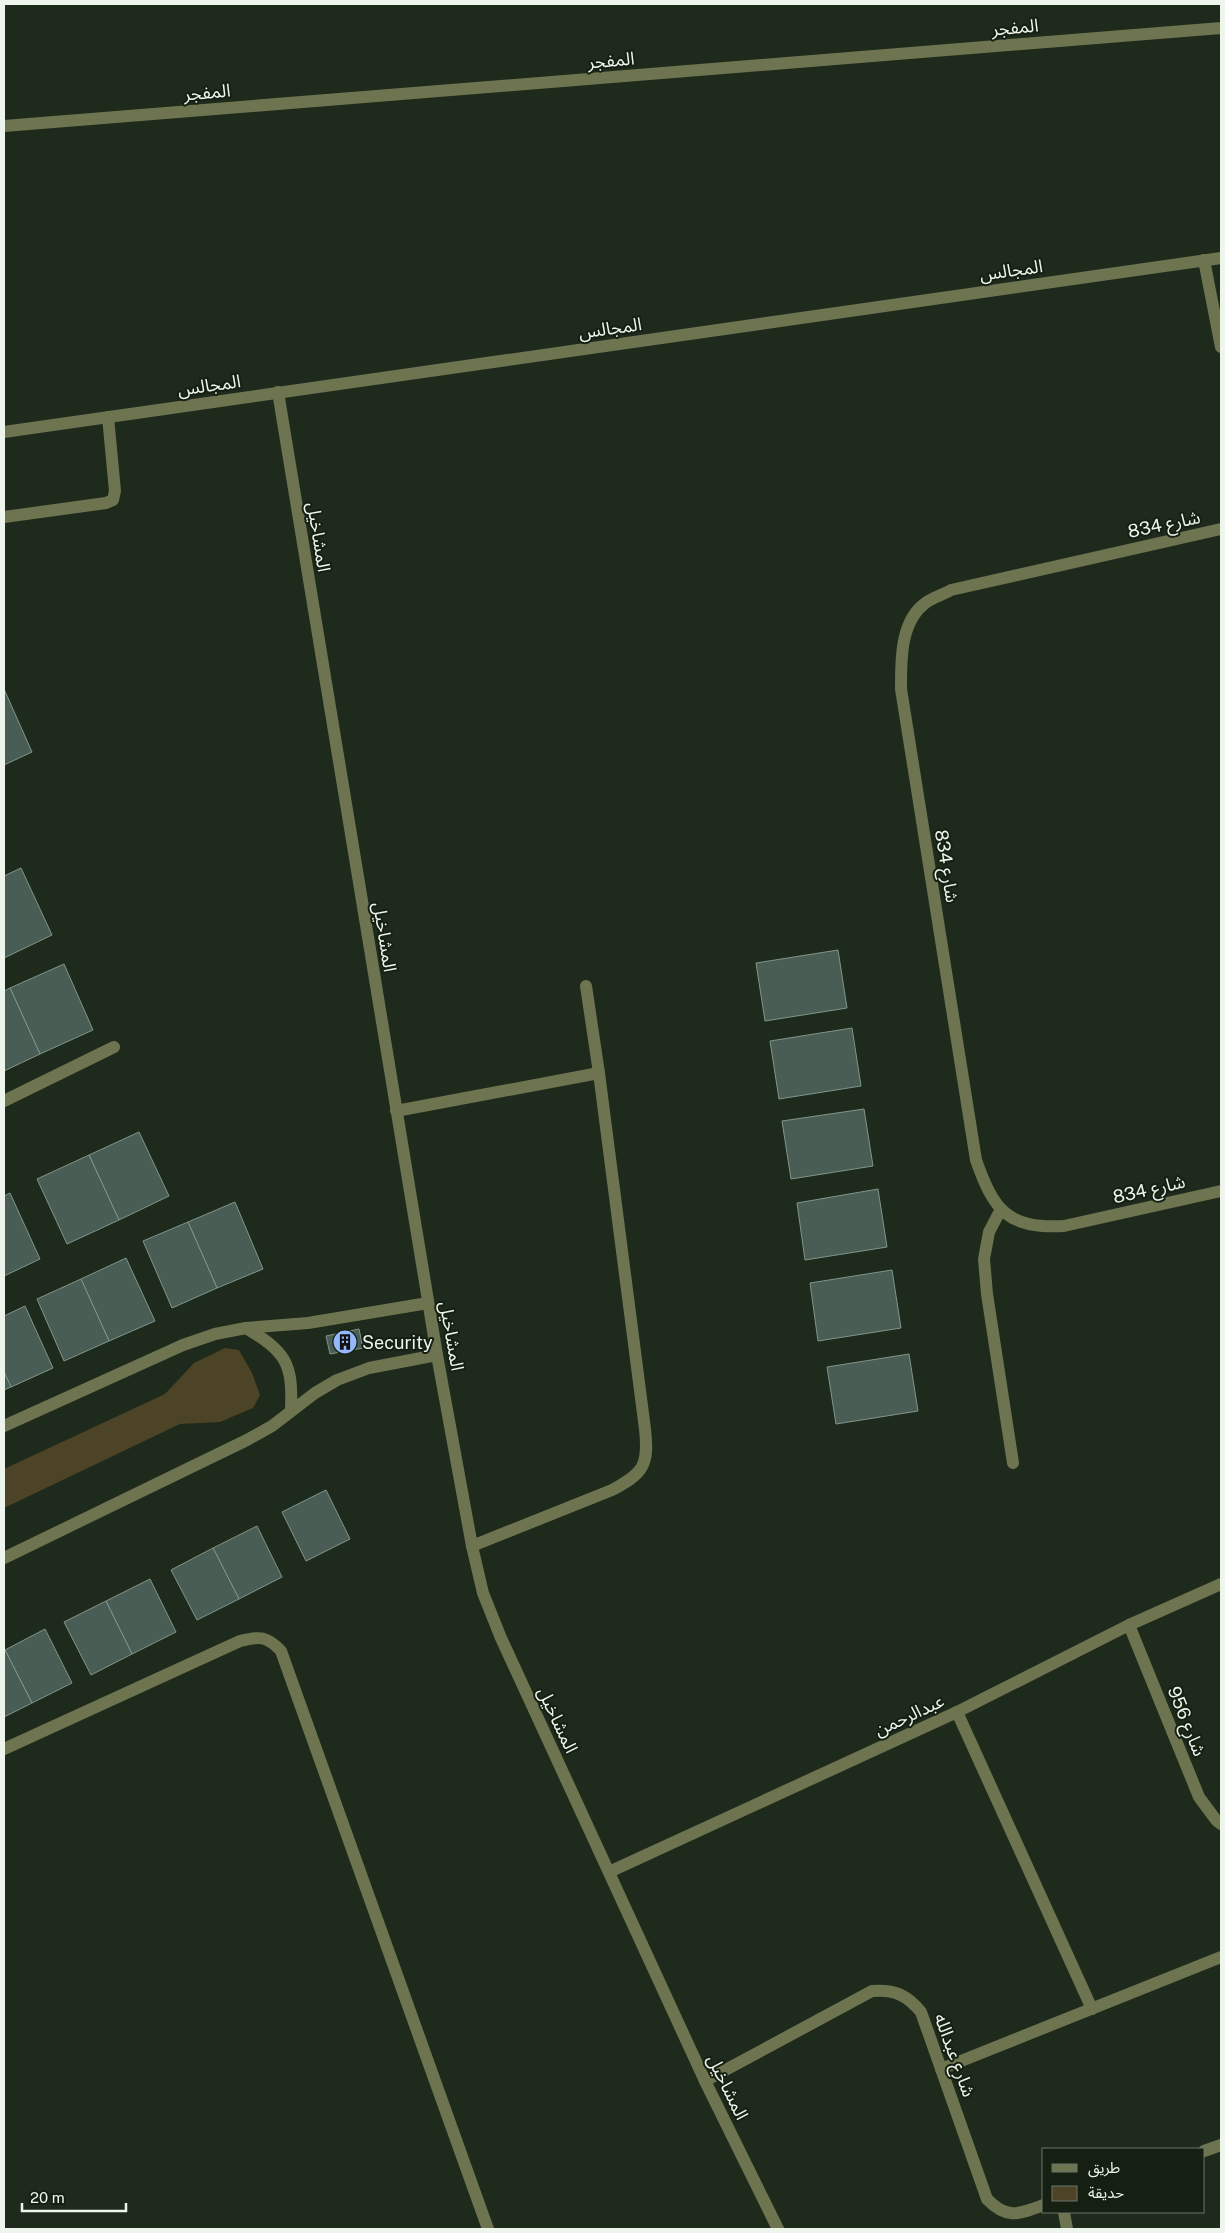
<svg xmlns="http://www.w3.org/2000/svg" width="1225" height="2233" viewBox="0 0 1225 2233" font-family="'Public Sans','Noto Sans Arabic',sans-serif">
	<rect width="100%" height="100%" fill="#1e2a1c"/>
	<polygon fill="#4d4326" points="225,1348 239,1350 252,1373 260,1395 253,1408 220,1422 180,1424 4,1508 4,1469 165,1394 194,1363"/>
	<g fill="#495d54" stroke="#80968b">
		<polygon points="4,689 32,752 4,765"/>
		<polygon points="21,868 52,935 4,958 4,876"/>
		<polygon points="838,950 847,1008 765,1021 756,963"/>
		<polygon points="64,964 93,1030 40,1054 10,988"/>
		<polygon points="10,988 40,1054 4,1071 4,991"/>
		<polygon points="852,1028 861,1086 779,1099 770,1041"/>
		<polygon points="864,1109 873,1166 791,1179 782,1121"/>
		<polygon points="139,1132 169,1196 119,1220 89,1155"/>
		<polygon points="89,1155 119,1220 67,1244 37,1179"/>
		<polygon points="878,1189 887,1247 805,1260 797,1203"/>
		<polygon points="10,1193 40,1259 4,1276 4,1196"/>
		<polygon points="235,1202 263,1269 217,1288 188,1222"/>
		<polygon points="188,1222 217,1288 172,1308 143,1241"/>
		<polygon points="126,1258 155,1321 109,1341 81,1279"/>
		<polygon points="892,1270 901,1328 818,1341 810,1283"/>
		<polygon points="81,1279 109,1341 64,1361 37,1299"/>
		<polygon points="25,1306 53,1368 11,1387 4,1372 4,1316"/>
		<polygon points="359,1329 363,1348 330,1354 326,1336"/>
		<polygon points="909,1354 918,1411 836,1424 827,1367"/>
		<polygon points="4,1372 11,1387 4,1390"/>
		<polygon points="326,1490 350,1539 306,1561 282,1512"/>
		<polygon points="257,1526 282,1577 239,1599 213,1548"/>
		<polygon points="213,1548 239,1599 197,1620 171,1570"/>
		<polygon points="150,1579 176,1632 132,1654 106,1601"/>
		<polygon points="106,1601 132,1654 91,1675 64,1622"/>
		<polygon points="45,1629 72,1683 32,1703 5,1650"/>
		<polygon points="5,1650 32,1703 4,1717 4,1651"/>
	</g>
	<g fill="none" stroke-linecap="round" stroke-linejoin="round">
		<g stroke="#6e744f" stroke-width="12">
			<polyline points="4,126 1221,28"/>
			<polyline points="1204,260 1221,347"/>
			<polyline points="278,392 437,1355 472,1546 483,1593 501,1638 705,2081 778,2229"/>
			<polyline points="4,432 1221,258"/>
			<polyline points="4,517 106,503 113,500 115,491 108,417"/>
			<path d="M1221,529L951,590C943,595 930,598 923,605C900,624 901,662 901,689L976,1160C994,1211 1008,1229 1064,1226L1221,1191"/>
			<polyline points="4,1101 114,1047"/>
			<polyline points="396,1111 599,1073"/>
			<polyline points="1001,1209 989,1232 984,1259 987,1294 1013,1463"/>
			<path d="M246,1328C286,1352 293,1363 291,1410"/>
			<polyline points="4,1426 183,1345 215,1334 246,1328 308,1323 428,1303"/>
			<path d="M472,1546L612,1490C644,1473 649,1465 645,1429L599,1073L586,986"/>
			<polyline points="4,1558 247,1440 272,1426 315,1393 337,1380 369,1368 437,1355"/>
			<polyline points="1129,1625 1199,1797 1216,1820 1221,1824"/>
			<polyline points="957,1712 1092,2009"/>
			<path d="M4,1749L240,1641C260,1636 267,1636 281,1651L488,2229"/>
			<polyline points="609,1872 957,1712 1129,1625 1221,1584"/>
			<polyline points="941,2069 1221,1957"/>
			<path d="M705,2081L872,1991C894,1989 907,1995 921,2012L987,2199C1007,2220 1019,2214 1044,2205"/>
			<polyline points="1204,2151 1221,2145"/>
			<polyline points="1064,2212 1067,2229"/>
		</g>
	</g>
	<defs>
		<symbol id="building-disc" viewBox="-11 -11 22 22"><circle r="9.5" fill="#94b7fd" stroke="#152013"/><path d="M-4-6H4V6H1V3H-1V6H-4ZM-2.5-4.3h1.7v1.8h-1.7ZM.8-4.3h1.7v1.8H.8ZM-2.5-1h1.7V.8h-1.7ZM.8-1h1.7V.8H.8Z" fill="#111"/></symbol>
	</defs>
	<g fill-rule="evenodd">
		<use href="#building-disc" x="331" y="1328" width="28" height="28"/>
	</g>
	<g text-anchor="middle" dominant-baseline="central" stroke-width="4" stroke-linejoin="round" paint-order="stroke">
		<g font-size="18" fill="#edf5ec" stroke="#152013">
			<text transform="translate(1015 27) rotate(-5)">المفجر</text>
			<text transform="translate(611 60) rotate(-5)">المفجر</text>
			<text transform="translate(207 92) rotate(-5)">المفجر</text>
			<text transform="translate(1011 270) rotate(-8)">المجالس</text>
			<text transform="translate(610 328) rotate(-8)">المجالس</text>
			<text transform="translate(209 385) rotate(-8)">المجالس</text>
			<text transform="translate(1164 524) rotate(-12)">شارع 834</text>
			<text transform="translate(319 537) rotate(81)">المشاخيل</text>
			<text transform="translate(947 866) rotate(81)">شارع 834</text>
			<text transform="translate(385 937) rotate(81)">المشاخيل</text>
			<text transform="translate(1149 1189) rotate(-13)">شارع 834</text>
			<text transform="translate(452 1336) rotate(80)">المشاخيل</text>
			<text transform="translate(909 1715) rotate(-25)">عبدالرحمن</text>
			<text transform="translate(558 1720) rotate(65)">المشاخيل</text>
			<text transform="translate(1187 1721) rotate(68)">شارع 956</text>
			<text transform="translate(955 2055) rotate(70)">شارع عبدالله</text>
			<text transform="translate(728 2087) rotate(64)">المشاخيل</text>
		</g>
		<g font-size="18" fill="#edf5ec" stroke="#152013" text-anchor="start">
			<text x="362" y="1342">Security</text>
		</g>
	</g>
	<rect width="1225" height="2233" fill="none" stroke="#edf5ec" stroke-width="10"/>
	<rect x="1042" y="2148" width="162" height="65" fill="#152013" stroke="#6b756a"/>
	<rect x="1052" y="2164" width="25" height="8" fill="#6e744f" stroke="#6b756a"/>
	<text x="1088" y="2173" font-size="15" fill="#edf5ec">طريق</text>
	<rect x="1052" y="2186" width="25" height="15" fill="#4d4326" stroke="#6b756a"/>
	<text x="1088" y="2198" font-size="15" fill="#edf5ec">حديقة</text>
	<path d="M22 2203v8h104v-8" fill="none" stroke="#edf5ec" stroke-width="2.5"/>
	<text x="30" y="2203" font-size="15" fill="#edf5ec" stroke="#152013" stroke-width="4" paint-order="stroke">20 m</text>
</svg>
